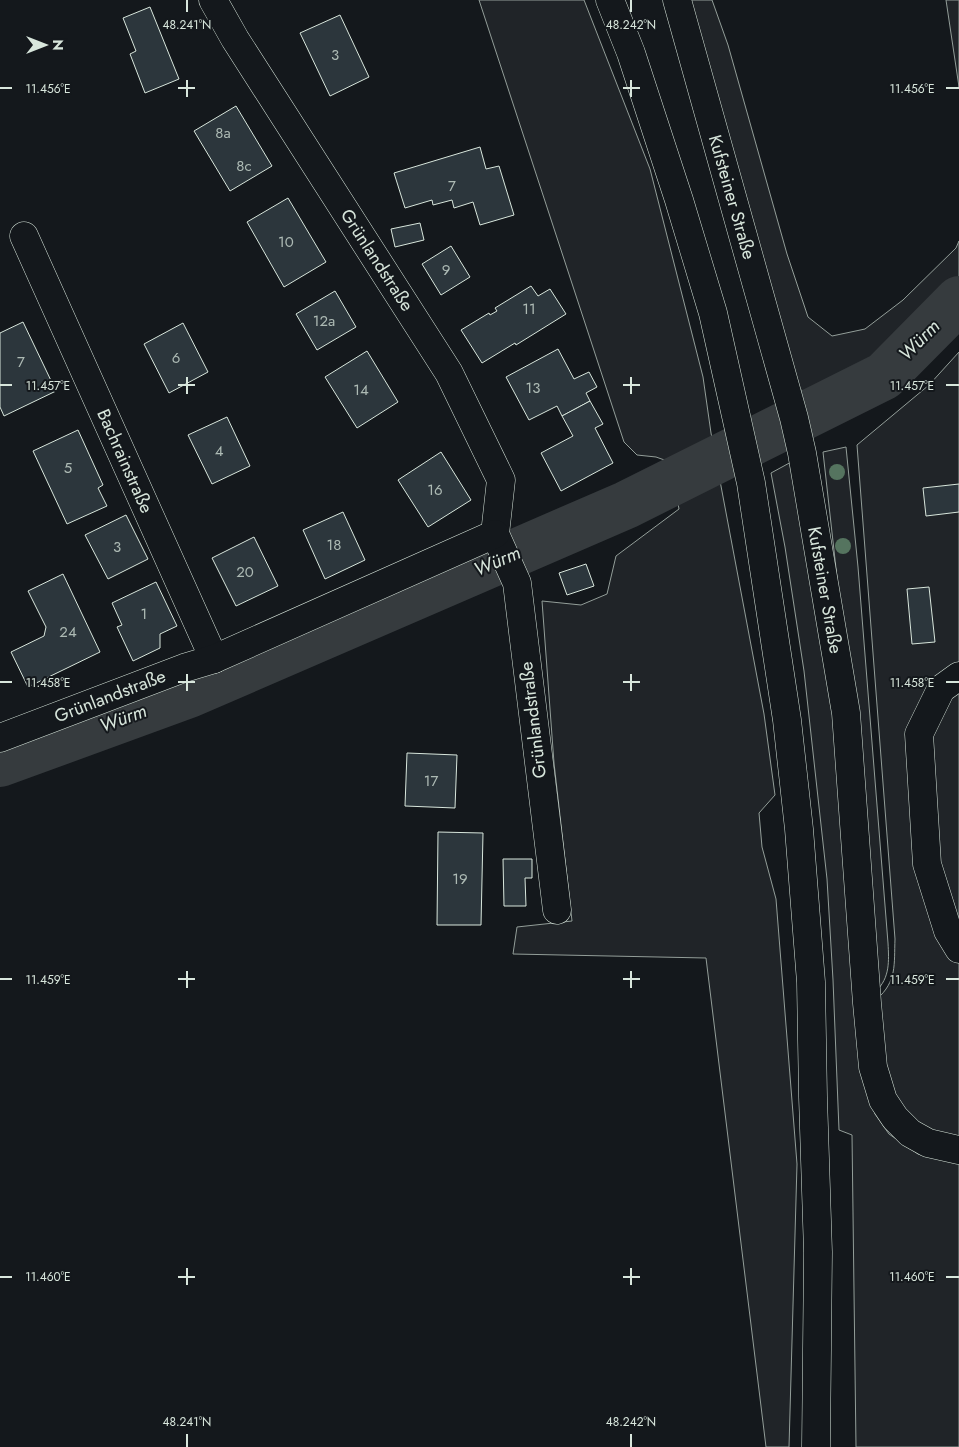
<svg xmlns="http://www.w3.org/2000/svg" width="959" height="1447" viewBox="0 0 959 1447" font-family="Jost,sans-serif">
	<rect width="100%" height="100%" fill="#14181c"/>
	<g fill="#202428" stroke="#939e99">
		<polygon points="479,0 584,0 650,169 703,377 711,433 764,714 775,795 759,813 762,847 776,899 797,1164 789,1447 766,1447 706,958 513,954 517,927 572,921 554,763 542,601 581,605 607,594 616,556 679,509 670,462 656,457 637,455 624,442"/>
		<polygon points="677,0 712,0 728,45 787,254 808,317 832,336 865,329 903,300 956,248 959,241 959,300 884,376 832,401 784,384"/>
		<polygon points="946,0 959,0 959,87"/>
		<path d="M959,352V1142L927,1132L905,1115L891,1090L883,1055L877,999C897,981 894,965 895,939L857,445L929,385Z"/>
		<path d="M846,447L858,567L888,943C889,961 890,978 876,991L843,631L823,452Z"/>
		<polygon points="793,461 827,668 840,773 869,1094 875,1114 889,1134 918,1154 959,1163 959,1447 856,1447 852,1135 839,1130 833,980 827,879 804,671 785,547 771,473"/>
	</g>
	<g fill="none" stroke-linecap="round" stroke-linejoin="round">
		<polyline stroke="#363b3e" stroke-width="48" points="0,763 189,694 626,505 884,376 959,300"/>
	</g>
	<g fill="#2c363c" stroke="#d8e6dc">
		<polygon points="150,7 179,79 145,93 130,54 136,51 123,18"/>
		<polygon points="340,15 369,77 330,96 300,33"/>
		<polygon points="236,106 272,166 230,191 194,131"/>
		<polygon points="480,147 486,169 499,166 514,215 480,225 473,202 454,208 452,200 433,205 432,200 405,208 394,173"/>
		<polygon points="288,198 326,262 284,287 247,222"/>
		<polygon points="420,223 424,240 395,247 391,229"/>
		<polygon points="451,246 470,277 441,295 422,264"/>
		<polygon points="531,286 538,296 550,289 566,314 516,345 515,343 482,363 461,330 489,313 490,315 497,311 495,308"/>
		<polygon points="335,291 356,327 317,350 296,314"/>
		<polygon points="23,322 56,391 4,416 0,407 0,333"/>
		<polygon points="183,323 208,372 169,393 144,344"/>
		<polygon points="558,349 574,379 589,372 597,387 586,393 590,401 562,416 557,406 529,420 506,377"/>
		<polygon points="367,351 398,402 357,428 325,377"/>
		<polygon points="590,401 603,424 595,428 613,463 561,491 541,453 573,436 562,416"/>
		<polygon points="227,417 250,466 212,484 188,435"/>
		<polygon points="78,430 103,485 98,488 107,506 67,524 33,451"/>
		<polygon points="441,452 471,500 428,527 398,480"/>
		<polygon points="959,484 959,512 926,516 923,488"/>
		<polygon points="343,512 365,560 325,579 303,530"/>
		<polygon points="126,515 148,559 108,579 85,535"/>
		<polygon points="254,537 278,586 236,606 212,558"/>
		<polygon points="586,564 594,586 567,595 559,573"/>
		<polygon points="63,574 100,652 28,687 11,652 44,636 46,627 28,591"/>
		<polygon points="156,582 177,626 160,634 160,648 133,661 117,627 122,625 112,603"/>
		<polygon points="929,587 935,642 912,644 907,589"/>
		<polygon points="407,753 457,755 455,808 405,806"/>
		<polygon points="438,832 483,833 481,925 437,925"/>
		<polygon points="503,859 532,859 532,878 525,878 526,906 504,906"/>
	</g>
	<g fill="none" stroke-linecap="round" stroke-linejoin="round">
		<defs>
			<g id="minor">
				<polyline points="213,0 235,39 449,373 501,480 495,534 517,583 557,910"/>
				<polyline points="677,0 794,418 802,453 846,713 867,1003 873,1067 883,1100 895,1118 910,1133 928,1143 959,1150"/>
				<polyline points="24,236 214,659"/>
				<polyline points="959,676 941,689 919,734 927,864 948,931 959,949"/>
				<polyline points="0,738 184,668 214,659 495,534"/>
			</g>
			<polyline id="highway" points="610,0 631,53 679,200 713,313 751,483 787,720 799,829 811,982 813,1097 818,1252 816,1447"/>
		</defs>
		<use href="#minor" stroke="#d8e6dc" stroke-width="29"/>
		<use href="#highway" stroke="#d8e6dc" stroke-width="29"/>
		<use href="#minor" stroke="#14181c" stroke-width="28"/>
		<use href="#highway" stroke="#14181c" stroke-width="28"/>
	</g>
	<g fill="#55745f">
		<circle cx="837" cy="472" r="8"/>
		<circle cx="843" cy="546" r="8"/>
	</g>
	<path fill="none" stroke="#d8e6dc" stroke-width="2" d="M187,0V12M631,0V12M187,80V97M631,80V97M0,88H12M178,88H195M623,88H640M946,88H959M187,377V394M631,377V394M0,385H12M178,385H195M623,385H640M946,385H959M187,674V691M631,674V691M0,682H12M178,682H195M623,682H640M946,682H959M187,971V988M631,971V988M0,979H12M178,979H195M623,979H640M946,979H959M187,1268V1285M631,1268V1285M0,1277H12M178,1277H195M623,1277H640M946,1277H959M187,1434V1447M631,1434V1447"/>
	<g text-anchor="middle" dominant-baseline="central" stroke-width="4" stroke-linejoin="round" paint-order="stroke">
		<g font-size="15" fill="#adbab4">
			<text x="335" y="55">3</text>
			<text x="223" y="133">8a</text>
			<text x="244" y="166">8c</text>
			<text x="452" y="186">7</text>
			<text x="286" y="242">10</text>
			<text x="446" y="270">9</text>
			<text x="529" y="309">11</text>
			<text x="324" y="321">12a</text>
			<text x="176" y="358">6</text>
			<text x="21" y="362">7</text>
			<text x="533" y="388">13</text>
			<text x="361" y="390">14</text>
			<text x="219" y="451">4</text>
			<text x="68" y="468">5</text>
			<text x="435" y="490">16</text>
			<text x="334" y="545">18</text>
			<text x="117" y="547">3</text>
			<text x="245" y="572">20</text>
			<text x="144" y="614">1</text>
			<text x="68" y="632">24</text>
			<text x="431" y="781">17</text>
			<text x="460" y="879">19</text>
		</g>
		<g font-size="18" fill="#d8e6dc" stroke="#14181c">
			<text transform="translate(732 197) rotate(74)">Kufsteiner Straße</text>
			<text transform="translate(377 260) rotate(57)">Grünlandstraße</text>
			<text transform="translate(125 461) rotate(66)">Bachrainstraße</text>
			<text transform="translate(825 590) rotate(80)">Kufsteiner Straße</text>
			<text transform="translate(110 696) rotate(-21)">Grünlandstraße</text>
			<text transform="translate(533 720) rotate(-97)">Grünlandstraße</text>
		</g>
		<g font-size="19" font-style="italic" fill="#d8e6dc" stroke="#14181c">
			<text transform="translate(919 340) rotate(-45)">Würm</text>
			<text transform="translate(497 561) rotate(-23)">Würm</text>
			<text transform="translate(123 718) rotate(-20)">Würm</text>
		</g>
	</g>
	<g font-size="12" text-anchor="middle" fill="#d8e6dc" stroke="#14181c" stroke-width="4" stroke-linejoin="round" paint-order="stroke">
		<text x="187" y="29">48.241°N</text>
		<text x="631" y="29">48.242°N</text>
		<text x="912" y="93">11.456°E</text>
		<text x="48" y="93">11.456°E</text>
		<text x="912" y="390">11.457°E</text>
		<text x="48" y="390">11.457°E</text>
		<text x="912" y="687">11.458°E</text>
		<text x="48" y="687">11.458°E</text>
		<text x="912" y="984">11.459°E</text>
		<text x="48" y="984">11.459°E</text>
		<text x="912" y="1281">11.460°E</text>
		<text x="48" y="1281">11.460°E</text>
		<text x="187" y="1426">48.241°N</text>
		<text x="631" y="1426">48.242°N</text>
	</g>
	<g transform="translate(45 45) rotate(90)" stroke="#14181c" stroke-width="4" paint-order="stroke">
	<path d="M0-4L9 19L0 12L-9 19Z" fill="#d8e6dc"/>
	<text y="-8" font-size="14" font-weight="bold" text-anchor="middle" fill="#d8e6dc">N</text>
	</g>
</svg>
